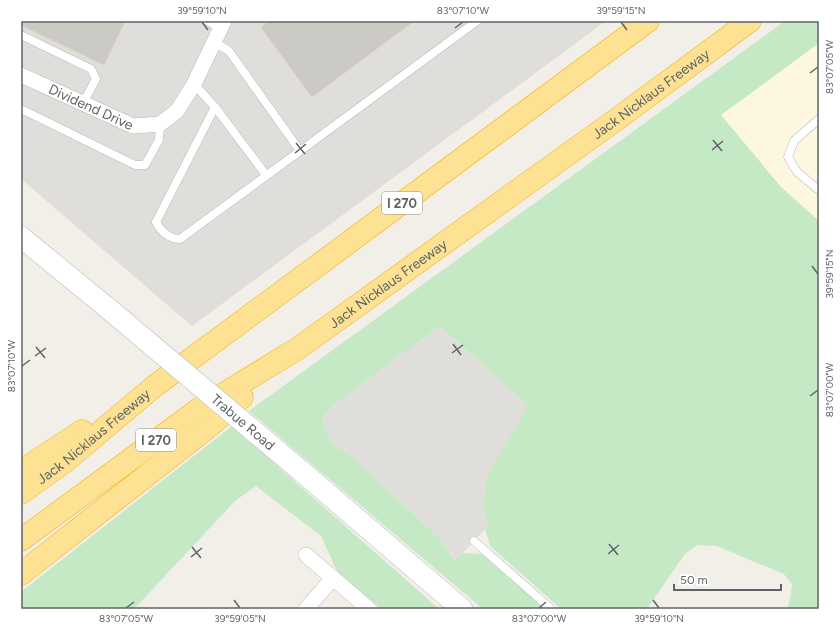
<svg xmlns="http://www.w3.org/2000/svg" width="840" height="630" viewBox="0 0 840 630" font-family="Figtree,sans-serif">
	<rect width="100%" height="100%" fill="#f1efe8"/>
	<polygon fill="#fef7e0" points="819,43 819,221 781,187 721,115"/>
	<g fill="#e0deda">
		<polygon points="21,21 606,21 192,326 21,179"/>
		<polygon points="440,326 528,405 488,474 482,506 489,525 456,560 440,539 352,457 331,442 322,418 336,403"/>
	</g>
	<g fill="#c5e8c5">
		<polygon points="785,21 819,21 819,43 721,115 781,187 819,221 819,609 787,609 790,600 792,584 784,574 717,546 697,545 684,555 647,609 561,609 490,546 485,529 489,525 482,506 488,474 528,405 440,326 336,403 322,418 331,442 352,457 440,539 455,560 463,553 482,554 545,609 483,609 249,411"/>
		<polygon points="232,426 439,609 381,609 337,571 321,536 256,486 235,501 134,609 21,609 21,592"/>
	</g>
	<g fill="#cccac5" stroke="#d6d1c6">
		<polygon points="21,21 125,21 104,65 21,25"/>
		<polygon points="269,21 414,21 312,97 261,27"/>
	</g>
	<g fill="none" stroke-linecap="round" stroke-linejoin="round">
		<defs>
			<g id="lane">
				<polyline points="207,21 221,28"/>
				<polyline points="21,35 91,69 96,79 83,103"/>
				<path d="M194,84L215,107L156,222C161,231 168,239 180,239L300,151L229,51L214,42"/>
				<polyline points="215,107 266,175"/>
				<polyline points="21,109 135,165 145,165 159,140 160,124"/>
				<polyline points="819,119 794,141 788,157 797,172 819,190"/>
				<polyline points="300,151 477,21"/>
				<polyline points="474,541 551,609"/>
			</g>
			<g id="street">
				<path id="s1" d="M21,75L133,126L160,124L177,111L194,84L224,21"/>
				<polyline points="306,555 369,609"/>
				<polyline points="306,609 333,578"/>
			</g>
			<g id="secondary">
				<polyline points="21,237 110,310"/>
				<polyline points="300,470 462,609"/>
			</g>
			<g id="highway">
				<polyline points="21,471 82,431"/>
				<path id="s2" d="M21,493L63,463L156,385L648,21"/>
				<path id="s3" d="M21,540L199,409L297,349L617,119L750,21"/>
				<polyline points="21,574 211,425 242,397"/>
			</g>
		</defs>
		<use href="#lane" stroke="#b5b8bc" stroke-width="9"/>
		<use href="#street" stroke="#b5b8bc" stroke-width="16"/>
		<use href="#secondary" stroke="#b6babf" stroke-width="22"/>
		<use href="#highway" stroke="#f9ab00" stroke-width="23"/>
		<use href="#lane" stroke="#fff" stroke-width="8"/>
		<use href="#street" stroke="#fff" stroke-width="15"/>
		<use href="#secondary" stroke="#fff" stroke-width="21"/>
		<use href="#highway" stroke="#fde293" stroke-width="22"/>
		<defs>
			<g id="secondary-bridge">
				<path id="s4" d="M110,310L300,470"/>
			</g>
		</defs>
		<use href="#secondary-bridge" stroke="#b6babf" stroke-width="22" stroke-linecap="butt"/>
		<use href="#secondary-bridge" stroke="#fff" stroke-width="21"/>
	</g>
	<path fill="none" stroke="#5f6368" stroke-width="1.5" d="M202,22L208,30M621,22L627,30M455,28L463,22M810,73L818,67M713,140L722,151M296,143L305,154M712,150L723,141M295,153L306,144M812,266L818,274M453,344L461,355M36,347L45,358M452,353L463,345M35,356L46,348M22,366L30,360M810,396L818,390M609,544L618,555M192,547L201,558M608,554L619,545M191,557L202,548M234,600L240,608M653,600L659,608M126,608L134,602M539,608L546,602"/>
	<g text-anchor="middle" dominant-baseline="central" stroke-width="3.5" stroke-linejoin="round" paint-order="stroke">
		<g fill="#fff" stroke="#8f9295" stroke-width="1">
			<rect x="382" y="192" width="40" height="22" rx="3"/>
			<rect x="136" y="429" width="40" height="22" rx="3"/>
		</g>
		<g font-size="13" font-weight="bold" fill="#5f6368">
			<text x="402" y="203">I 270</text>
			<text x="156" y="440">I 270</text>
		</g>
		<g font-size="14" fill="#5f6368" stroke="#fff">
			<text stroke="none"><textPath href="#s3" startOffset="772">Jack Nicklaus Freeway</textPath></text>
			<text stroke="none"><textPath href="#s1" startOffset="77">Dividend Drive</textPath></text>
			<text stroke="none"><textPath href="#s3" startOffset="448">Jack Nicklaus Freeway</textPath></text>
			<text stroke="none"><textPath href="#s4" startOffset="174">Trabue Road</textPath></text>
			<text stroke="none"><textPath href="#s2" startOffset="92">Jack Nicklaus Freeway</textPath></text>
		</g>
	</g>
	<rect width="840" height="630" fill="none" stroke="#ffffff" stroke-width="44"/>
	<path d="M674 584v6h107v-6" fill="none" stroke="#5f6368" stroke-width="2"/>
	<text x="680" y="584" font-size="12" fill="#5f6368" stroke="#ffffff" stroke-width="3" paint-order="stroke">50 m</text>
	<rect x="22" y="22" width="796" height="586" fill="none" stroke="#5f6368" stroke-width="1.5"/>
	<g font-size="10" text-anchor="middle" fill="#5f6368">
		<text x="202" y="14">39°59'10"N</text>
		<text x="463" y="14">83°07'10"W</text>
		<text x="621" y="14">39°59'15"N</text>
		<text transform="translate(829 67) rotate(-90)" y="4">83°07'05"W</text>
		<text transform="translate(829 274) rotate(-90)" y="4">39°59'15"N</text>
		<text transform="translate(11 366) rotate(-90)" y="4">83°07'10"W</text>
		<text transform="translate(829 390) rotate(-90)" y="4">83°07'00"W</text>
		<text x="126" y="622">83°07'05"W</text>
		<text x="240" y="622">39°59'05"N</text>
		<text x="539" y="622">83°07'00"W</text>
		<text x="659" y="622">39°59'10"N</text>
	</g>
</svg>
